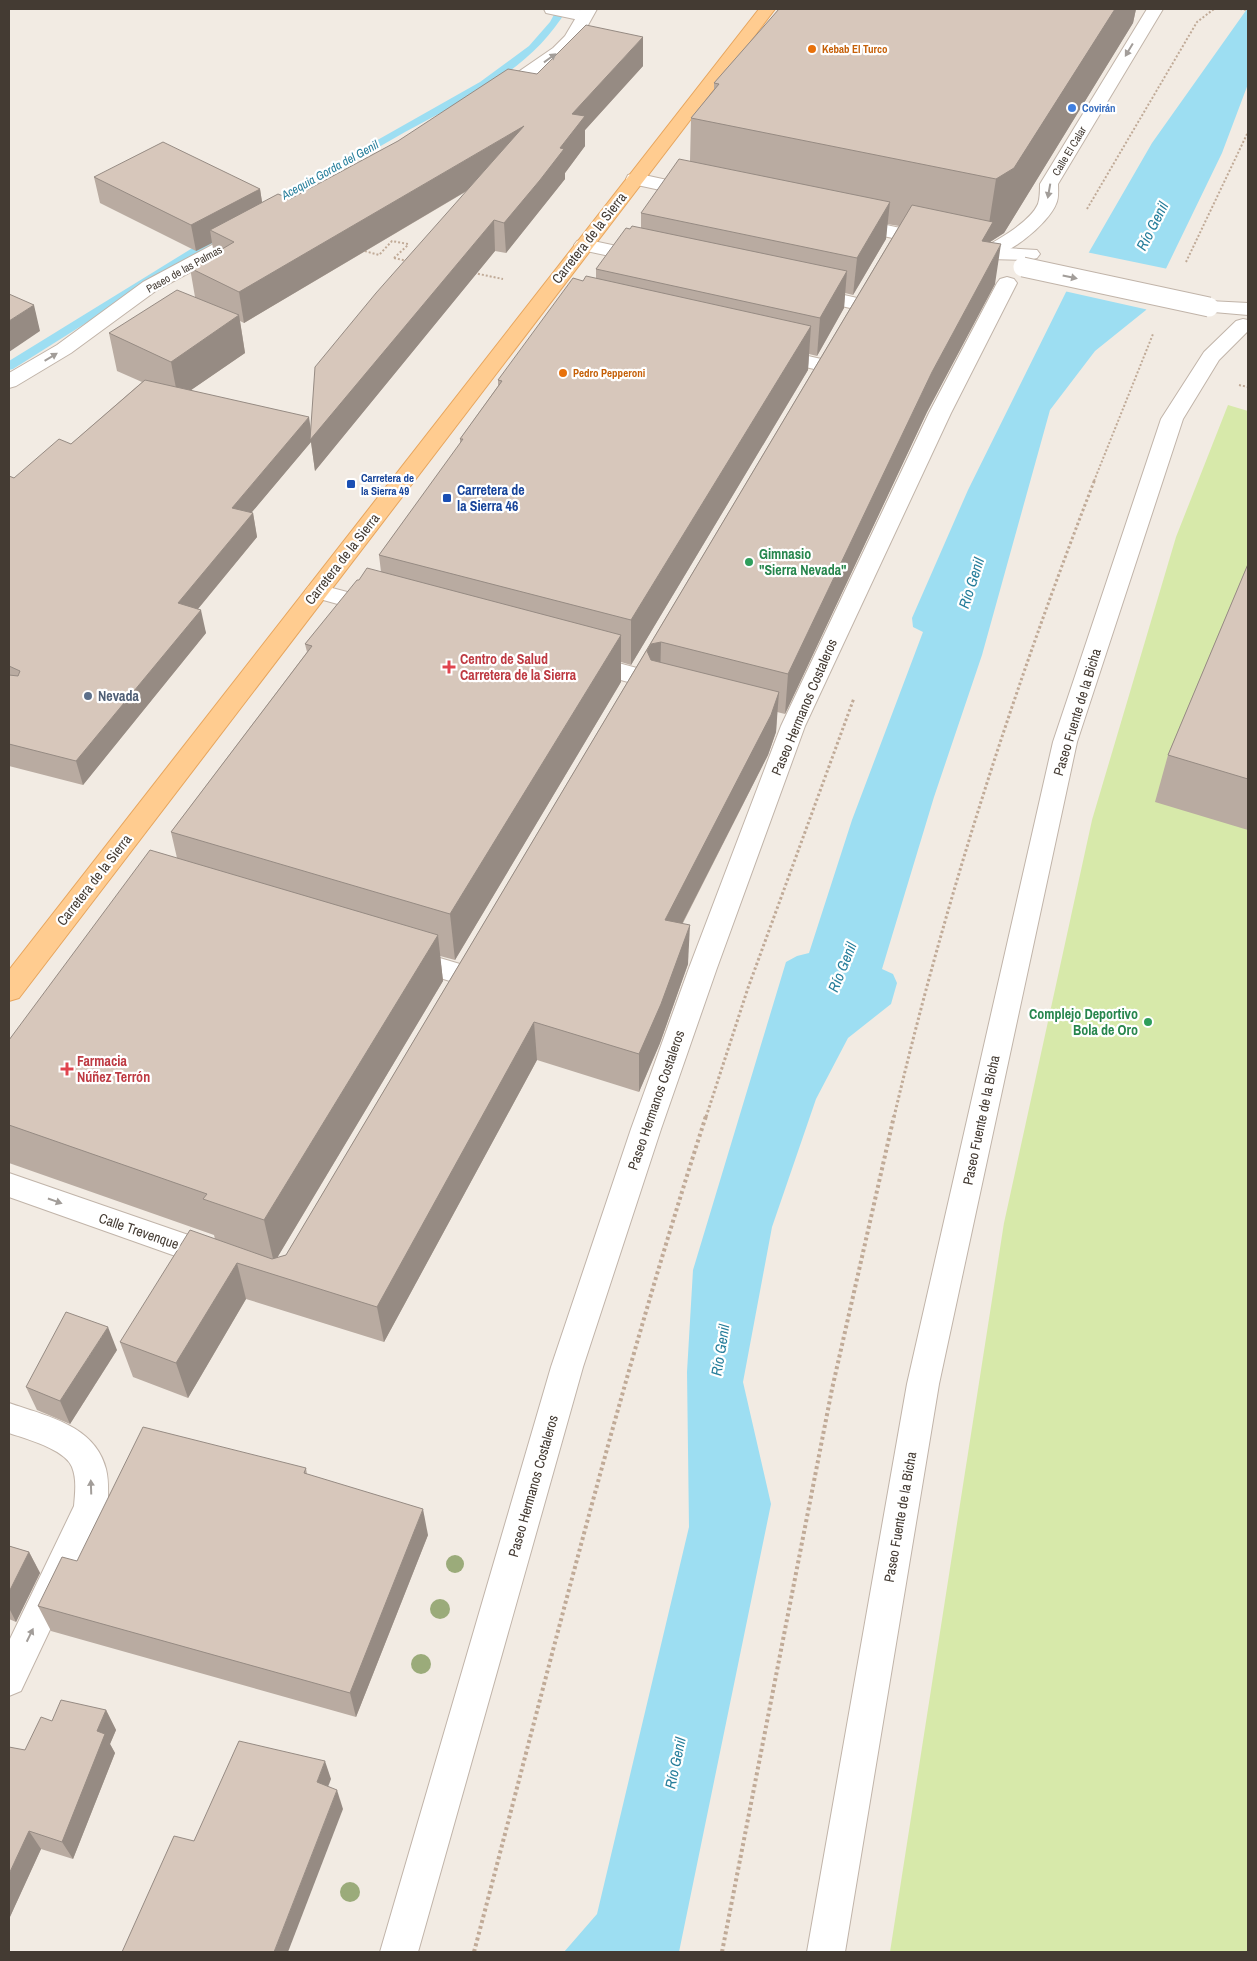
<svg xmlns="http://www.w3.org/2000/svg" width="1257" height="1961" viewBox="0 0 1257 1961" font-family="'Archivo Narrow',sans-serif">
	<rect width="100%" height="100%" fill="#f2ebe3"/>
	<polygon fill="#d7e9aa" points="1228,405 1248,411 1248,1952 890,1952 1004,1223 1092,820 1176,537"/>
	<polygon fill="#9ddef2" points="1247,9 1248,84 1222,153 1146,310 1095,351 1050,410 982,655 934,797 882,969 893,974 897,983 891,1004 848,1038 816,1099 772,1227 743,1382 771,1504 679,1952 564,1952 597,1914 689,1527 687,1372 693,1270 786,962 797,956 809,953 852,820 923,632 913,627 912,618 968,490 1066,292 1152,143"/>
	<polygon fill="#f2ebe3" points="1086,252 1168,269 1149,310 1064,291"/>
	<g fill="none" stroke-linecap="round" stroke-linejoin="round">
		<g fill="#9ddef2" fill-rule="evenodd">
			<path d="M557,9H567C532,70 464,100 405,132C360,158 314,184 269,209L265,210L259,207L480,82L529,46L550,22Z"/>
			<polygon points="212,236 216,237 218,239 216,241 13,369 9,370 9,361"/>
		</g>
		<defs>
			<g id="pedestrian">
				<polygon points="1007,277 1014,279 1017,283 951,413 805,726 717,968 661,1129 583,1367 418,1952 380,1952 551,1367 631,1129 689,968 781,726 929,413 997,283 1000,279"/>
				<polygon points="1243,319 1248,320 1248,331 1219,360 1183,419 1077,742 939,1384 845,1952 807,1952 907,1384 1053,742 1161,419 1204,352 1236,321"/>
				<polygon points="406,948 460,964 464,971 460,978 450,981 396,965 392,958 396,951"/>
			</g>
			<g id="minor">
				<polygon points="544,9 574,9 590,12 592,16 590,20 584,21 546,13"/>
				<path d="M1147,9H1163L1058,184C1058,190 1059,198 1056,204C1049,223 1003,262 982,257L979,253L982,249C999,239 1030,222 1038,204C1040,198 1040,190 1040,184Z"/>
				<polygon points="584,239 654,254 657,258 654,262 647,264 577,249 574,245 577,241"/>
				<polygon points="809,287 866,300 869,304 866,308 859,310 802,297 799,293 802,289"/>
				<polygon points="773,348 830,361 833,365 830,369 823,371 766,358 763,354 766,350"/>
				<polygon points="317,584 385,602 389,607 385,612 377,615 309,596 305,591 309,586"/>
				<polygon points="585,654 648,671 651,677 648,683 639,685 577,668 573,662 577,656"/>
				<polygon points="9,1173 226,1248 230,1257 226,1266 215,1270 9,1197"/>
				<path d="M9,1403C46,1416 95,1425 106,1469C109,1481 108,1494 108,1507L21,1691L9,1696V1641L74,1506C75,1494 77,1479 72,1467C65,1449 26,1439 9,1433Z"/>
			</g>
			<g id="tertiary">
				<polygon points="581,9 597,9 578,43 565,56 504,98 498,99 492,98 489,94 492,90 553,48 565,36"/>
				<polygon points="635,173 704,188 706,192 704,196 697,198 628,183 626,179 628,175"/>
				<polygon points="849,217 989,247 1037,250 1040,254 1037,258 1030,260 989,259 842,227 839,223 842,219"/>
				<polygon points="247,228 254,230 257,234 254,238 157,290 71,353 16,386 9,388 9,373 57,345 143,282 240,230"/>
				<polygon points="1209,301 1248,303 1248,315 1202,311 1199,307 1202,303"/>
			</g>
			<polygon id="primary" points="759,9 775,9 19,998 9,1001 9,970"/>
		</defs>
		<use href="#pedestrian" stroke="#c1b4a9" stroke-width="2"/>
		<use href="#minor" stroke="#c1b4a9" stroke-width="2"/>
		<use href="#tertiary" stroke="#c1b4a9" stroke-width="2"/>
		<use href="#primary" stroke="#e7a55d" stroke-width="2"/>
		<g stroke="#c0aa97" stroke-width="2" stroke-dasharray="2 2" stroke-linecap="butt">
			<polyline points="1240,9 1248,10"/>
			<polyline points="1087,209 1197,22 1214,9"/>
			<polyline points="361,250 379,255 392,241 408,244"/>
			<polyline points="394,258 407,261"/>
			<polyline points="394,258 408,245"/>
			<polyline points="1186,262 1248,132"/>
			<polyline points="474,273 503,279"/>
			<polyline points="1239,385 1248,387"/>
			<polyline points="1094,481 1153,334"/>
		</g>
		<g stroke="#c0aa97" stroke-width="3" stroke-dasharray="2.5 2.5" stroke-linecap="butt">
			<polyline points="706,1117 748,988 854,698"/>
			<path d="M894,1117C945,900 1014,687 1095,479"/>
		</g>
		<g stroke="#c0aa97" stroke-width="4" stroke-dasharray="3 3" stroke-linecap="butt">
			<path d="M474,1952C548,1672 617,1391 706,1116"/>
			<polyline points="722,1952 832,1389 894,1116"/>
		</g>
		<use href="#pedestrian" fill="#fff" fill-rule="evenodd"/>
		<use href="#minor" fill="#fff" fill-rule="evenodd"/>
		<use href="#tertiary" fill="#fff" fill-rule="evenodd"/>
		<use href="#primary" fill="#ffcc90" fill-rule="evenodd"/>
		<defs>
			<polyline id="tertiary-bridge" points="1023,267 1209,307"/>
		</defs>
		<use href="#tertiary-bridge" stroke="#c1b4a9" stroke-width="21" stroke-linecap="butt"/>
		<use href="#tertiary-bridge" stroke="#fff" stroke-width="19"/>
	</g>
	<g fill="#9bab7a">
		<circle cx="455" cy="1564" r="9"/>
		<circle cx="440" cy="1609" r="10"/>
		<circle cx="421" cy="1664" r="10"/>
		<circle cx="350" cy="1892" r="10"/>
	</g>
	<g fill="#b9aba1" fill-rule="evenodd">
		<path d="M779,9H1136L1133,23L1004,233L990,242L995,284L927,412L785,714L777,712L776,732L768,755L683,923L688,964L660,1043L639,1092L537,1060L384,1342L246,1299L188,1398L133,1377L120,1342L215,1239L214,1235L9,1163V1040L177,858L171,832L307,652L305,644L359,580L381,572L379,555L460,444V439L498,386V380L583,281L596,279V269L630,229L641,228V213L690,161L691,118L714,90V83ZM887,224L899,226L286,1255L277,1258L443,981L440,956L455,960L621,682V662L631,665L808,370L809,354L817,356L844,308L845,293L853,295L886,239Z"/>
		<path d="M643,66L585,130V146L565,173V179L506,253L495,251L315,471L311,442L251,513H253L257,537L198,609L206,633L83,785L9,766V476L14,478L71,444L142,382L117,371L109,333L195,297L190,268L214,254L212,243L196,251L100,203L94,177L260,189L262,202L290,199L537,74ZM467,191L311,429L191,390L245,353L240,321L244,323Z"/>
		<polygon points="1248,564 1248,830 1155,802 1168,755"/>
		<polygon points="117,1350 70,1424 37,1410 26,1387"/>
		<polygon points="306,1468 307,1474 428,1535 356,1717 51,1631 38,1606 77,1561"/>
		<polygon points="9,1546 29,1552 40,1573 16,1622 9,1619"/>
		<polygon points="106,1710 116,1730 110,1744 115,1753 73,1859 41,1849 9,1919 25,1750"/>
	</g>
	<g fill="#968b83">
		<polygon points="1115,9 1136,9 1133,23 1004,233 990,242 988,261 982,241 988,230 996,179"/>
		<polygon points="643,37 643,66 585,130 585,146 565,173 565,179 506,253 504,223 560,148 572,114"/>
		<polygon points="524,126 525,156 244,323 239,292"/>
		<polygon points="260,189 264,215 210,230 212,243 196,251 191,225"/>
		<polygon points="890,202 886,239 853,295 857,258"/>
		<polygon points="494,220 495,251 315,471 311,442 236,531 232,508 309,417 312,437"/>
		<polygon points="1001,244 995,284 927,412 785,714 788,674 932,372"/>
		<polygon points="847,271 844,308 817,356 820,318"/>
		<polygon points="34,305 40,331 9,352 9,321"/>
		<polygon points="239,315 245,353 178,399 171,362"/>
		<polygon points="811,326 808,370 631,665 631,620"/>
		<polygon points="253,513 257,537 183,627 178,603"/>
		<polygon points="201,610 206,633 83,785 76,761"/>
		<polygon points="621,635 621,682 455,960 450,914"/>
		<polygon points="661,642 660,682 647,651 651,644"/>
		<polygon points="779,692 776,732 768,755 664,959 665,920"/>
		<polygon points="690,925 688,964 660,1043 639,1092 639,1054"/>
		<polygon points="438,935 443,981 274,1263 264,1220"/>
		<polygon points="534,1022 537,1060 384,1342 377,1307"/>
		<polygon points="237,1263 246,1299 188,1398 176,1363"/>
		<polygon points="108,1327 117,1350 70,1424 60,1401"/>
		<polygon points="423,1509 428,1535 356,1717 350,1693"/>
		<polygon points="29,1552 40,1573 16,1622 9,1608 9,1592"/>
		<polygon points="106,1710 116,1730 110,1744 115,1753 73,1859 62,1842 97,1731"/>
		<polygon points="325,1761 331,1779 323,1800 317,1782"/>
		<polygon points="337,1790 343,1809 288,1952 274,1952"/>
		<polygon points="29,1831 41,1849 9,1919 9,1874"/>
	</g>
	<g fill="#d7c7bb" stroke="#968b83">
		<polygon points="779,9 1115,9 1014,168 996,179 691,118 719,84 714,83"/>
		<polygon points="586,25 643,37 572,114 585,116 560,148 564,149 540,180 504,223 494,220 310,440 315,367 376,293 524,126 239,292 190,268 234,242 210,230 278,194 290,199 398,141 508,69 537,74"/>
		<polygon points="163,142 260,189 191,225 94,177"/>
		<polygon points="679,159 890,202 857,258 641,213"/>
		<polygon points="912,205 993,222 982,241 1001,244 932,372 788,674 661,642 651,644 647,651 651,660 779,692 771,715 665,920 690,925 661,1004 639,1054 534,1022 377,1307 237,1263 176,1363 120,1342 190,1230 272,1259 286,1255"/>
		<polygon points="632,226 847,271 820,318 596,269 626,228 630,229"/>
		<polygon points="586,276 811,326 631,620 379,555 463,439 460,439 502,381 498,380 573,278 583,281"/>
		<polygon points="177,290 239,315 171,362 109,333"/>
		<polygon points="9,294 34,305 9,321"/>
		<polygon points="145,380 309,417 232,508 253,513 178,603 201,610 76,761 9,744 9,675 18,676 20,671 9,666 9,476 14,478 59,439 71,444"/>
		<polygon points="1248,564 1248,779 1168,755"/>
		<polygon points="367,568 621,635 450,914 171,832 312,646 305,644 357,580 359,580"/>
		<polygon points="150,850 438,935 264,1220 203,1199 207,1194 9,1125 9,1040"/>
		<polygon points="66,1312 108,1327 60,1401 26,1387"/>
		<polygon points="143,1427 306,1468 304,1473 423,1509 350,1693 38,1606 62,1557 77,1561"/>
		<polygon points="9,1546 29,1552 9,1592"/>
		<polygon points="61,1700 106,1710 97,1731 105,1734 62,1842 29,1831 9,1874 9,1747 25,1750 41,1717 52,1721"/>
		<polygon points="239,1741 325,1761 317,1782 337,1790 274,1952 122,1952 174,1836 194,1841"/>
	</g>
	<defs><path id="oneway-solid" d="M-6-.8H1V-3.2L6.5 0L1 3.2V.8H-6Z" transform="scale(1.25)"/></defs>
	<g fill="#a29d99">
		<use href="#oneway-solid" transform="translate(1129 50) rotate(121)"/>
		<use href="#oneway-solid" transform="translate(550 58) rotate(-36)"/>
		<use href="#oneway-solid" transform="translate(1049 191) rotate(100)"/>
		<use href="#oneway-solid" transform="translate(1070 277) rotate(12)"/>
		<use href="#oneway-solid" transform="translate(51 357) rotate(-31)"/>
		<use href="#oneway-solid" transform="translate(55 1201) rotate(19)"/>
		<use href="#oneway-solid" transform="translate(91 1487) rotate(-92)"/>
		<use href="#oneway-solid" transform="translate(30 1635) rotate(-64)"/>
	</g>
	<g fill="#e8710a" stroke="#fff" stroke-width="2">
		<circle cx="812" cy="49" r="5"/>
		<circle cx="563" cy="373" r="5"/>
	</g>
	<circle fill="#3f7fe0" stroke="#fff" stroke-width="2" cx="1072" cy="108" r="5"/>
	<g fill="#1a4fb4" stroke="#fff" stroke-width="2">
		<rect x="346" y="479" width="10" height="10" rx="2.5"/>
		<rect x="442" y="493" width="10" height="10" rx="2.5"/>
	</g>
	<g fill="#2e9e5b" stroke="#fff" stroke-width="2">
		<circle cx="749" cy="562" r="5"/>
		<circle cx="1148" cy="1022" r="5"/>
	</g>
	<g fill="#e0444e" stroke="#fff" stroke-width="2">
		<path d="M446.5 659.5h5v5h5v5h-5v5h-5v-5h-5v-5h5z"/>
		<path d="M64.5 1061.5h5v5h5v5h-5v5h-5v-5h-5v-5h5z"/>
	</g>
	<circle fill="#5c6f8a" stroke="#fff" stroke-width="2" cx="88" cy="696" r="5"/>
	<g text-anchor="middle" dominant-baseline="central" stroke-width="4.5" stroke-linejoin="round" paint-order="stroke">
		<g font-size="11" font-weight="bold" fill="#c56008" stroke="#fff" text-anchor="start">
			<text x="822" y="49">Kebab El Turco</text>
			<text x="573" y="373">Pedro Pepperoni</text>
		</g>
		<g font-size="11" font-weight="bold" fill="#366cbe" stroke="#fff" text-anchor="start">
			<text x="1082" y="108">Covirán</text>
		</g>
		<g font-size="11" fill="#443b33" stroke="#fff">
			<text transform="translate(1069 151) rotate(-59)">Calle El Calar</text>
			<text transform="translate(184 269) rotate(-29)">Paseo de las Palmas</text>
		</g>
		<g font-size="11" font-weight="bold" fill="#164399" stroke="#fff" text-anchor="start">
			<text x="361" y="478">Carretera de<tspan x="361" dy="13">la Sierra 49</tspan></text>
		</g>
		<g font-size="12" font-style="italic" fill="#267e9b" stroke="#fff">
			<text transform="translate(330 170) rotate(-29)">Acequia Gorda del Genil</text>
		</g>
		<g font-size="14" fill="#443b33" stroke="#fff">
			<text transform="translate(589 238) rotate(-52)">Carretera de la Sierra</text>
			<text transform="translate(342 559) rotate(-52)">Carretera de la Sierra</text>
			<text transform="translate(804 707) rotate(-67)">Paseo Hermanos Costaleros</text>
			<text transform="translate(1077 712) rotate(-73)">Paseo Fuente de la Bicha</text>
			<text transform="translate(94 880) rotate(-52)">Carretera de la Sierra</text>
			<text transform="translate(656 1100) rotate(-71)">Paseo Hermanos Costaleros</text>
			<text transform="translate(981 1120) rotate(-78)">Paseo Fuente de la Bicha</text>
			<text transform="translate(139 1231) rotate(19)">Calle Trevenque</text>
			<text transform="translate(533 1486) rotate(-74)">Paseo Hermanos Costaleros</text>
			<text transform="translate(900 1517) rotate(-80)">Paseo Fuente de la Bicha</text>
		</g>
		<g font-size="14" font-weight="bold" fill="#164399" stroke="#fff" text-anchor="start">
			<text x="457" y="490">Carretera de<tspan x="457" dy="16">la Sierra 46</tspan></text>
		</g>
		<g font-size="14" font-weight="bold" fill="#27864d" stroke="#fff" text-anchor="start">
			<text x="759" y="554">Gimnasio<tspan x="759" dy="16">"Sierra Nevada"</tspan></text>
			<text x="1138" y="1014" text-anchor="end">Complejo Deportivo<tspan x="1138" dy="16">Bola de Oro</tspan></text>
		</g>
		<g font-size="14" font-weight="bold" fill="#be3a42" stroke="#fff" text-anchor="start">
			<text x="460" y="659">Centro de Salud<tspan x="460" dy="16">Carretera de la Sierra</tspan></text>
			<text x="77" y="1061">Farmacia<tspan x="77" dy="16">Núñez Terrón</tspan></text>
		</g>
		<g font-size="14" font-weight="bold" fill="#4e5e75" stroke="#fff" text-anchor="start">
			<text x="98" y="696">Nevada</text>
		</g>
		<g font-size="15" font-style="italic" fill="#267e9b" stroke="#fff">
			<text transform="translate(1152 226) rotate(-63)">Río Genil</text>
			<text transform="translate(971 583) rotate(-72)">Río Genil</text>
			<text transform="translate(842 967) rotate(-68)">Río Genil</text>
			<text transform="translate(720 1350) rotate(-81)">Río Genil</text>
			<text transform="translate(675 1763) rotate(-78)">Río Genil</text>
		</g>
	</g>
	<rect width="1257" height="1961" fill="none" stroke="#443b33" stroke-width="20"/>
</svg>
